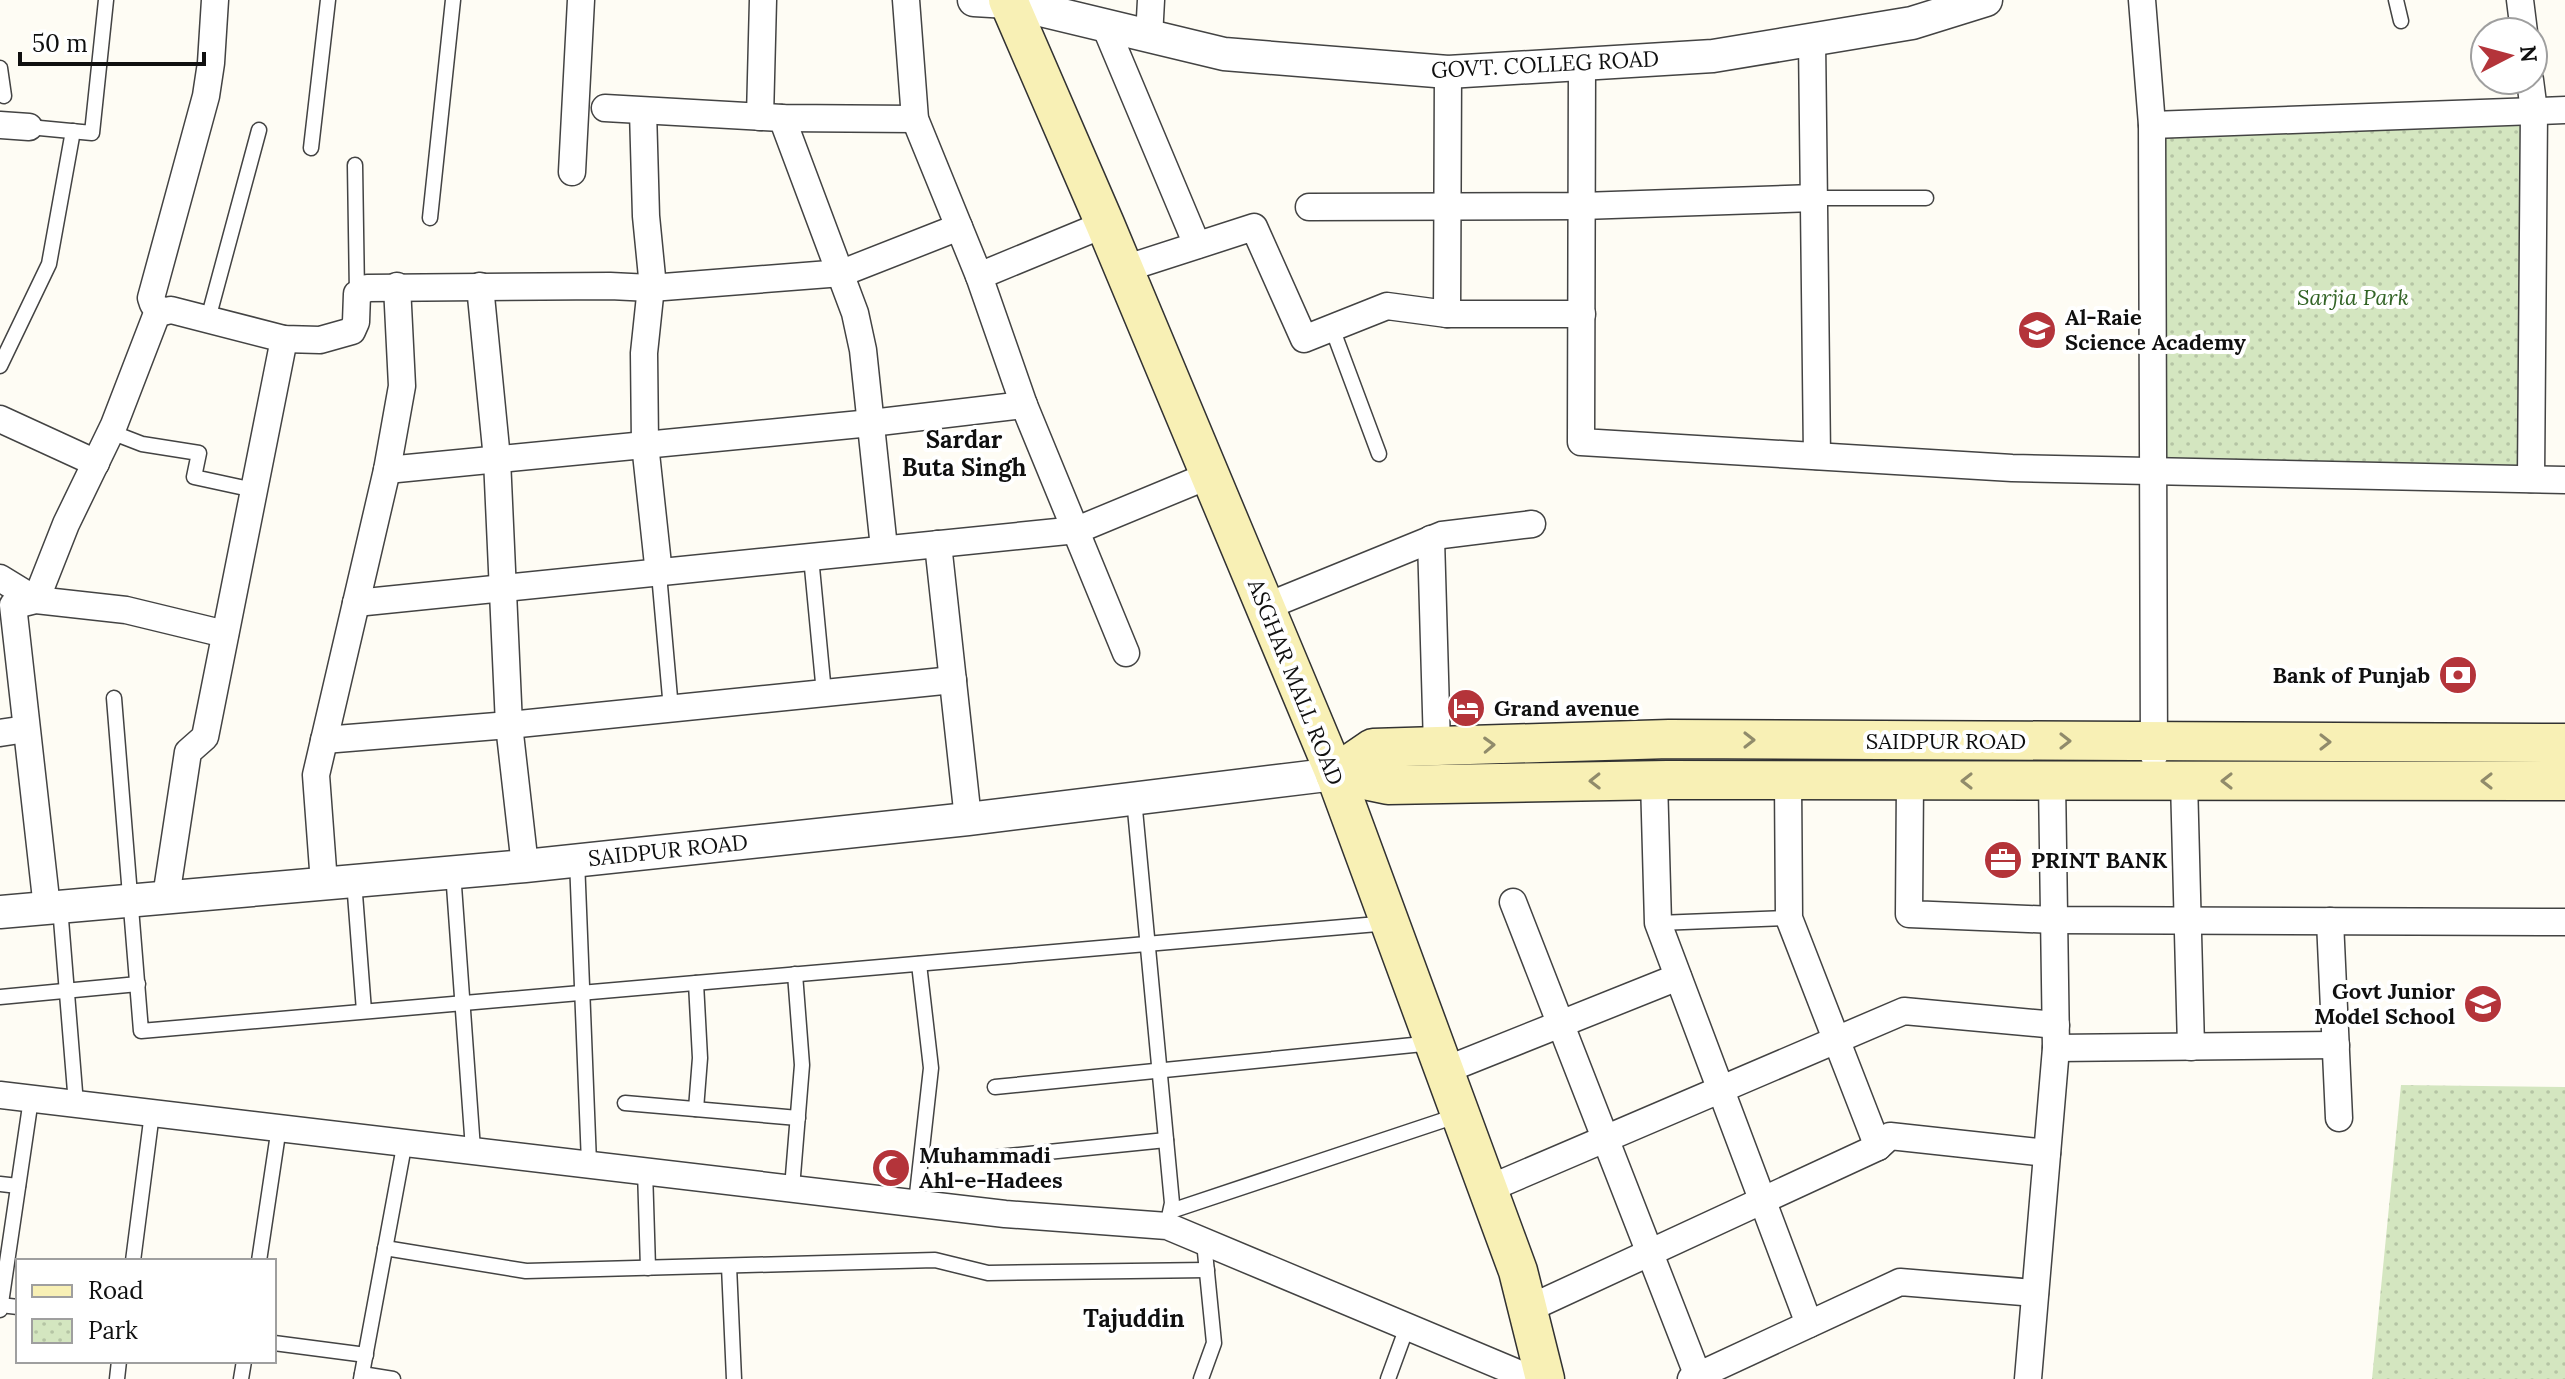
<svg xmlns="http://www.w3.org/2000/svg" width="2565" height="1379" viewBox="0 0 2565 1379" font-family="Lora,serif">
	<defs>
		<pattern id="park-dots" width="8" height="8" patternUnits="userSpaceOnUse" patternTransform="scale(2)"><rect width="8" height="8" fill="#d4e6c0"/><path d="M2 2h.1M6 6h.1" fill="none" stroke="#b5c4a4" stroke-width="1.8" stroke-linecap="round"/></pattern>
	</defs>
	<rect width="100%" height="100%" fill="#fefcf4"/>
	<g fill="url(#park-dots)">
		<polygon points="2534,111 2531,479 2152,471 2152,125"/>
		<polygon points="2401,1085 2565,1087 2565,1379 2372,1379"/>
	</g>
	<g fill="none" stroke-linecap="round" stroke-linejoin="round">
		<defs>
			<g id="service">
				<polyline points="2396,0 2401,21"/>
				<polyline points="0,68 4,96"/>
				<polyline points="29,127 92,133 106,0"/>
				<polyline points="311,148 328,0"/>
				<polyline points="355,165 357,294"/>
				<polyline points="1814,198 1926,198"/>
				<polyline points="430,218 453,0"/>
				<polyline points="208,319 259,130"/>
				<polyline points="1332,328 1379,454"/>
				<polyline points="0,366 49,264 73,131"/>
				<polyline points="111,432 142,444 199,453 194,477 254,490"/>
				<polyline points="811,557 824,693"/>
				<polyline points="659,574 671,709"/>
				<polyline points="114,698 141,1031 1389,923"/>
				<polyline points="1134,799 1172,1203 1167,1226"/>
				<polyline points="577,860 589,1163"/>
				<polyline points="453,872 473,1149"/>
				<polyline points="354,881 364,1011"/>
				<polyline points="60,907 76,1104"/>
				<polyline points="1658,923 1789,918"/>
				<polyline points="0,997 138,984"/>
				<polyline points="995,1087 1433,1043"/>
				<polyline points="625,1103 798,1118"/>
				<polyline points="696,1109 700,1058 696,983"/>
				<polyline points="988,1158 1166,1140"/>
				<polyline points="645,1170 648,1268"/>
				<polyline points="0,1184 18,1186"/>
				<polyline points="792,1188 802,1065 795,974"/>
				<polyline points="916,1203 931,1068 919,964"/>
				<polyline points="1171,1211 1459,1115"/>
				<polyline points="385,1248 526,1271 935,1260 988,1273 1207,1270"/>
				<polyline points="133,1261 152,1113"/>
				<polyline points="259,1261 279,1127"/>
				<polyline points="729,1266 734,1379"/>
				<polyline points="0,1305 18,1307"/>
				<polyline points="0,1310 31,1099"/>
				<polyline points="274,1343 366,1355"/>
				<polyline points="362,1374 393,1379"/>
				<polyline points="117,1379 119,1361"/>
				<polyline points="241,1379 244,1361"/>
				<polyline points="361,1379 405,1141"/>
				<polyline points="1201,1379 1214,1343 1204,1242"/>
				<polyline points="1388,1379 1407,1327"/>
			</g>
			<g id="minor">
				<polyline points="906,0 915,119 979,276 1024,405 1126,653"/>
				<polyline points="2142,0 2152,125 2154,756"/>
				<polyline points="2520,0 2524,32"/>
				<polyline points="1105,26 1197,245"/>
				<polyline points="1149,37 1151,0"/>
				<polyline points="1812,40 1817,456"/>
				<polyline points="1582,64 1581,442 2012,468 2565,480"/>
				<polyline points="2530,80 2534,111 2531,479"/>
				<polyline points="605,108 782,118 915,119"/>
				<polyline points="643,111 646,216 652,277 644,353 645,444 659,574"/>
				<polyline points="760,117 763,0"/>
				<polyline points="782,118 855,313 863,350 884,548"/>
				<polyline points="0,125 29,127"/>
				<polyline points="2152,125 2565,110"/>
				<polyline points="572,172 581,0"/>
				<polyline points="1309,207 1582,206 1814,198"/>
				<polyline points="1124,269 1254,227 1304,339 1387,306 1447,314 1582,314"/>
				<polyline points="979,276 1105,224"/>
				<polyline points="480,286 497,459 509,725 525,866"/>
				<polyline points="162,312 153,304 151,298 206,96 211,63 215,0"/>
				<polyline points="1447,314 1448,72"/>
				<polyline points="0,419 96,463"/>
				<polyline points="387,470 871,423 1024,405"/>
				<polyline points="1431,539 1437,746"/>
				<polyline points="938,544 968,819"/>
				<polyline points="0,578 36,600 66,524 114,425 156,316 162,312 171,310 284,339 320,340 352,331 356,322 357,294 367,288 610,286 651,288 842,273 959,227"/>
				<polyline points="356,603 1077,530 1210,475"/>
				<polyline points="20,604 36,600 126,610 225,634"/>
				<polyline points="13,605 47,908"/>
				<polyline points="1265,607 1442,535 1532,524"/>
				<polyline points="0,733 26,729"/>
				<polyline points="324,740 509,725 953,680"/>
				<polyline points="1654,780 1658,923 1809,1324"/>
				<polyline points="1788,780 1789,918 1878,1147"/>
				<polyline points="1910,781 1909,914 2054,920 2565,922"/>
				<polyline points="2184,781 2191,1047"/>
				<polyline points="324,883 316,775 387,470 402,386 397,286"/>
				<polyline points="166,897 188,752 205,737 284,339"/>
				<polyline points="1513,902 1699,1379"/>
				<polyline points="2330,921 2339,1118"/>
				<polyline points="2056,1048 2336,1045"/>
				<polyline points="1443,1071 1678,977"/>
				<polyline points="0,1095 1005,1214 1167,1226 1532,1379"/>
				<polyline points="1488,1189 1904,1011 2056,1025"/>
				<polyline points="1528,1309 1878,1147 1890,1136 2047,1153"/>
				<polyline points="1691,1379 1900,1282 2035,1293"/>
				<polyline points="2028,1379 2056,1048 2052,781"/>
			</g>
			<g id="tertiary">
				<polyline points="974,0 1008,2 1224,54 1448,72 1713,56 1912,23 1986,0"/>
				<polyline points="0,912 525,866 968,819 1335,774"/>
			</g>
			<g id="secondary">
				<polyline points="1008,0 1105,224 1335,774 1518,1271 1545,1379"/>
				<polyline points="1335,774 1373,748 1669,739 2565,743"/>
				<polyline points="1335,774 1388,785 1667,780 2565,781"/>
			</g>
		</defs>
		<use href="#service" stroke="#434343" stroke-width="17"/>
		<use href="#minor" stroke="#434343" stroke-width="29"/>
		<use href="#tertiary" stroke="#434343" stroke-width="35"/>
		<use href="#secondary" stroke="#323232" stroke-width="41"/>
		<use href="#service" stroke="#fff" stroke-width="14"/>
		<use href="#minor" stroke="#fff" stroke-width="26"/>
		<use href="#tertiary" stroke="#fff" stroke-width="32"/>
		<use href="#secondary" stroke="#f8f0b5" stroke-width="38"/>
	</g>
	<defs><path id="oneway-chevron" d="M-2-3.5L2.5 0L-2 3.5" fill="none" stroke-width="1.6" stroke-linecap="round" stroke-linejoin="round" transform="scale(2)"/></defs>
	<g stroke="#908b6b">
		<use href="#oneway-chevron" transform="translate(1749 740)"/>
		<use href="#oneway-chevron" transform="translate(2065 741)"/>
		<use href="#oneway-chevron" transform="translate(2325 742)"/>
		<use href="#oneway-chevron" transform="translate(1489 745) rotate(-2)"/>
		<use href="#oneway-chevron" transform="translate(1595 781) rotate(179)"/>
		<use href="#oneway-chevron" transform="translate(1967 781) rotate(-180)"/>
		<use href="#oneway-chevron" transform="translate(2227 781) rotate(180)"/>
		<use href="#oneway-chevron" transform="translate(2487 781) rotate(180)"/>
	</g>
	<defs>
		<symbol id="school-disc" viewBox="-11 -11 22 22"><circle r="9.5" fill="#b4343a" stroke="#fff"/><path d="M0-5L7-2L0 1L-7-2ZM-4 1L0 2.5L4 1V4Q0 6-4 4Z" fill="#fff"/></symbol>
		<symbol id="bank-disc" viewBox="-11 -11 22 22"><circle r="9.5" fill="#b4343a" stroke="#fff"/><path d="M-6-4H6V4H-6ZM0-2.3a2.3 2.3 0 1 0 0 4.6a2.3 2.3 0 1 0 0-4.6Z" fill="#fff"/></symbol>
		<symbol id="hotel-disc" viewBox="-11 -11 22 22"><circle r="9.5" fill="#b4343a" stroke="#fff"/><path d="M-6-4.5h1.5V1H6V5H4.5V3h-9V5H-6ZM-4 0a1.8 1.8 0 1 1 3.6 0ZM.5 0V-2.5h3Q6-2.5 6 0Z" fill="#fff"/></symbol>
		<symbol id="office-disc" viewBox="-11 -11 22 22"><circle r="9.5" fill="#b4343a" stroke="#fff"/><path d="M-6-3h4V-5.5h4V-3h4V5H-6ZM-1-4.5V-3h2v-1.5ZM-6 0V1H6V0Z" fill="#fff"/></symbol>
		<symbol id="mosque-disc" viewBox="-11 -11 22 22"><circle r="9.5" fill="#b4343a" stroke="#fff"/><path d="M3.5-4.9A6 6 0 1 0 3.5 4.9A5 5 0 1 1 3.5-4.9Z" fill="#fff"/></symbol>
	</defs>
	<g fill-rule="evenodd">
		<use href="#school-disc" x="2015" y="308" width="44" height="44"/>
		<use href="#bank-disc" x="2436" y="653" width="44" height="44"/>
		<use href="#hotel-disc" x="1444" y="686" width="44" height="44"/>
		<use href="#office-disc" x="1981" y="838" width="44" height="44"/>
		<use href="#school-disc" x="2461" y="982" width="44" height="44"/>
		<use href="#mosque-disc" x="869" y="1146" width="44" height="44"/>
	</g>
	<g text-anchor="middle" dominant-baseline="central" stroke-width="8" stroke-linejoin="round" paint-order="stroke">
		<g font-size="22" fill="#101010" stroke="#fff">
			<text transform="translate(1545 64) rotate(-3)">GOVT. COLLEG ROAD</text>
			<text transform="translate(1296 682) rotate(68)">ASGHAR MALL ROAD</text>
			<text x="1946" y="741">SAIDPUR ROAD</text>
			<text transform="translate(668 850) rotate(-6)">SAIDPUR ROAD</text>
		</g>
		<g font-size="22" font-style="italic" fill="#326325" stroke="#fff">
			<text x="2353" y="297">Sarjia Park</text>
		</g>
		<g font-size="22" font-weight="bold" fill="#101010" stroke="#fff" text-anchor="start">
			<text x="2065" y="317">Al-Raie<tspan x="2065" dy="25">Science Academy</tspan></text>
			<text x="2430" y="675" text-anchor="end">Bank of Punjab</text>
			<text x="1494" y="708">Grand avenue</text>
			<text x="2031" y="860">PRINT BANK</text>
			<text x="2455" y="991" text-anchor="end">Govt Junior<tspan x="2455" dy="25">Model School</tspan></text>
			<text x="919" y="1155">Muhammadi<tspan x="919" dy="25">Ahl-e-Hadees</tspan></text>
		</g>
		<g font-size="24" font-weight="bold" fill="#101010" stroke="#fff">
			<text x="964" y="439">Sardar<tspan x="964" dy="28">Buta Singh</tspan></text>
			<text x="1134" y="1318">Tajuddin</text>
		</g>
	</g>
	<rect x="16" y="1259" width="260" height="104" fill="#ffffff" stroke="#9f9f9f" stroke-width="2"/>
	<rect x="32" y="1285" width="40" height="12" fill="#f8f0b5" stroke="#9f9f9f" stroke-width="2"/>
	<text x="88" y="1299" font-size="24" fill="#101010">Road</text>
	<rect x="32" y="1319" width="40" height="24" fill="url(#park-dots)" stroke="#9f9f9f" stroke-width="2"/>
	<text x="88" y="1339" font-size="24" fill="#101010">Park</text>
	<g transform="translate(2509 56) rotate(84)"><circle r="38" fill="#ffffff" stroke="#9f9f9f" stroke-width="2"/>
	<path d="M0-6L14 30L0 20L-14 30Z" fill="#b4343a"/>
	<text y="-12" font-size="22" font-weight="bold" text-anchor="middle" fill="#101010">N</text>
	</g>
	<path d="M20 52v12h184v-12" fill="none" stroke="#101010" stroke-width="4"/>
	<text x="32" y="52" font-size="24" fill="#101010" stroke="#ffffff" stroke-width="6" paint-order="stroke">50 m</text>
</svg>
